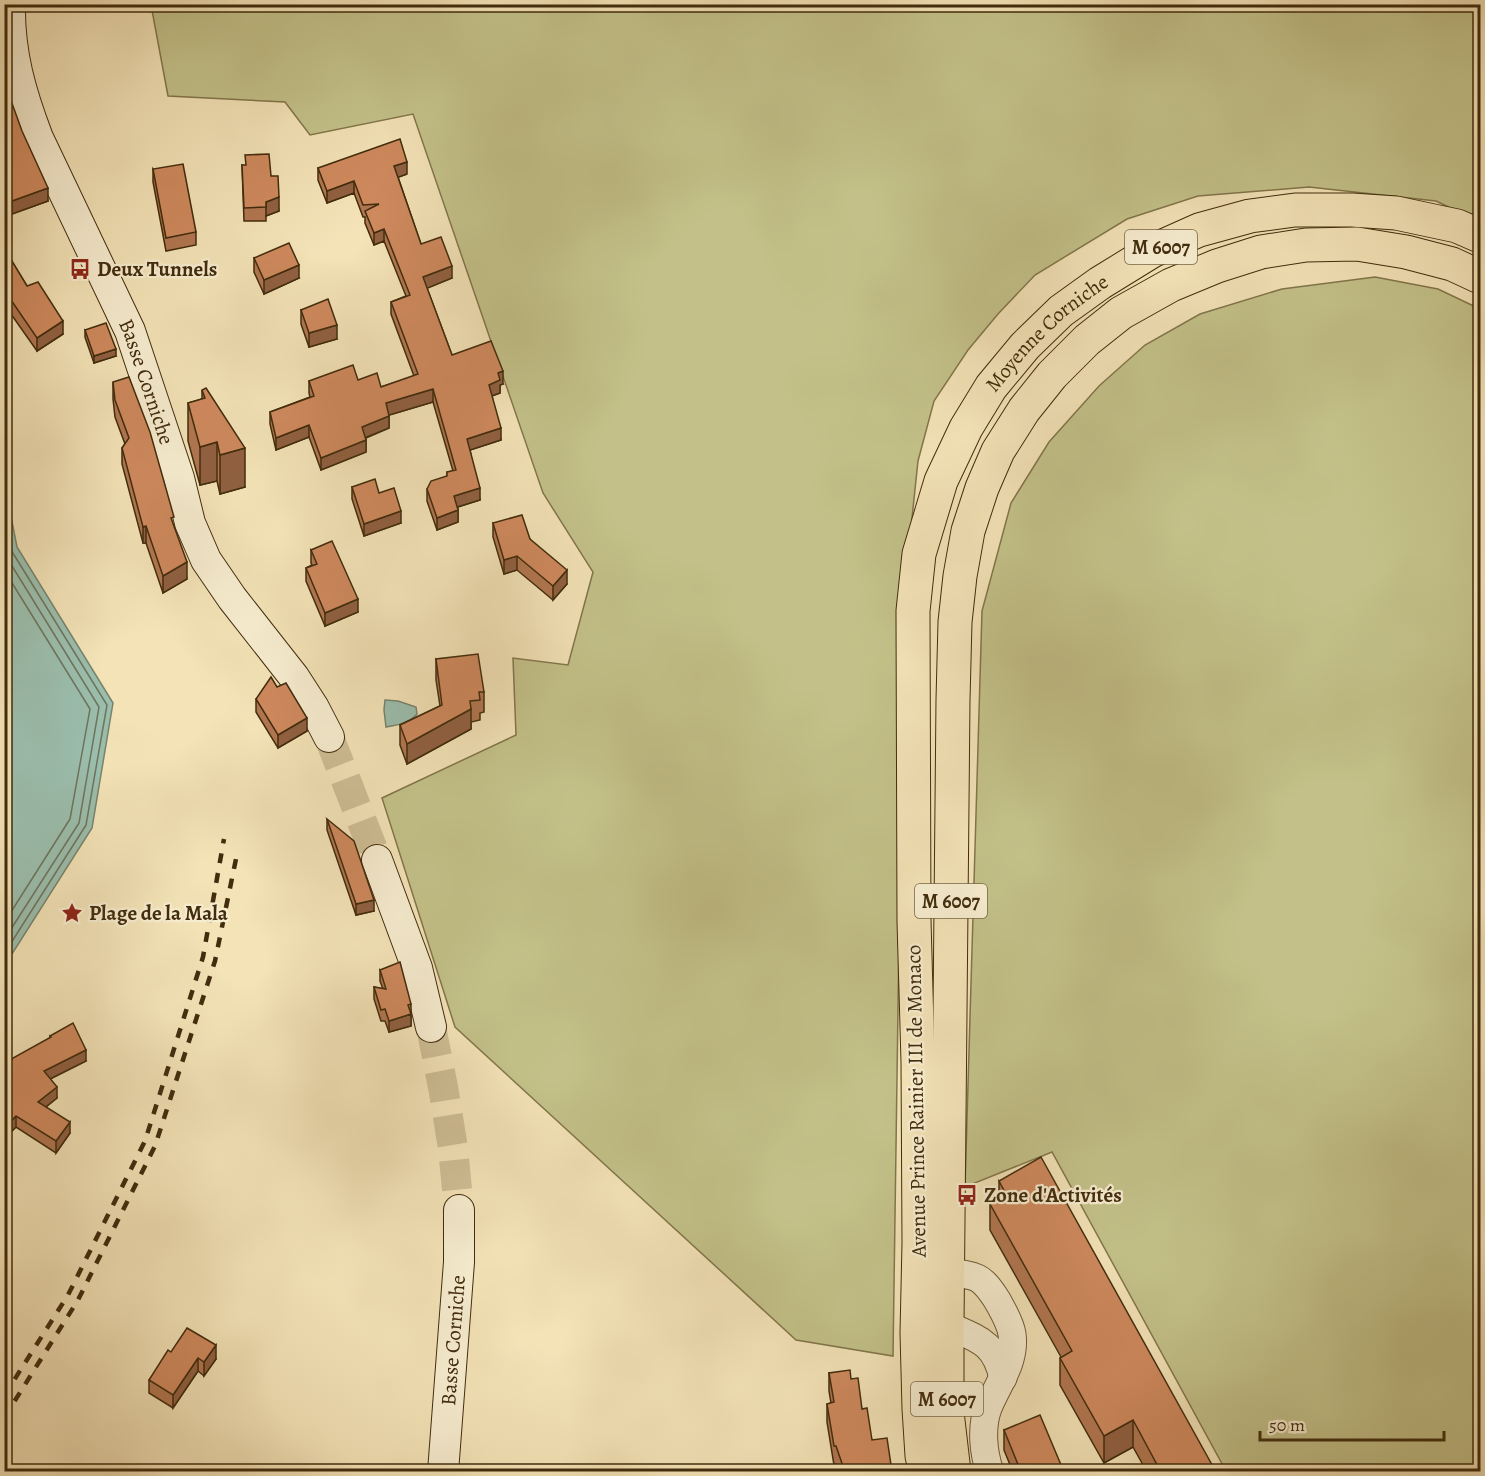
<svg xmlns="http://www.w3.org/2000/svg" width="1485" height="1476" viewBox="0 0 1485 1476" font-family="Alegreya,serif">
	<rect width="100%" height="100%" fill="#f3e3b7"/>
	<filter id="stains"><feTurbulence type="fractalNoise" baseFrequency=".00333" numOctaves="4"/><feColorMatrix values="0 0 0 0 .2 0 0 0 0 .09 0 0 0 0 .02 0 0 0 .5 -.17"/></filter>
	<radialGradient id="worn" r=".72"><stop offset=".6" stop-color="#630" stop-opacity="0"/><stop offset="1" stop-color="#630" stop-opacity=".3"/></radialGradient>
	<g fill="#c3c189" stroke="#82764b" stroke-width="1.5">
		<polygon points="151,5 1480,5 1480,222 1436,201 1309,187 1198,196 1127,219 1035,275 998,314 968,350 934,401 918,461 912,518 903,661 893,1356 796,1340 455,1027 382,798 516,735 513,658 568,665 593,572 543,493 413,114 310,135 285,102 168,96"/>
		<polygon points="1375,277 1438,289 1480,309 1480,1471 1226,1471 1052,1152 965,1187 982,611 1011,503 1049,442 1099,386 1145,345 1200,314 1282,289"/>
	</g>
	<g fill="#9bbead" stroke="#77846d" stroke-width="1.5">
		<polygon points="5,499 9,506 17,547 113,703 92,828 5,965"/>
		<path d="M385,700L398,701L416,707L417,714C410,723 397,725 386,727L384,710Z"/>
	</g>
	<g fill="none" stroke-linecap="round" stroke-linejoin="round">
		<g stroke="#6e755d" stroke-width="1.5">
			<polyline points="4,515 11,550 107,705 86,825 4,954"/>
			<polyline points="4,553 99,707 79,823 4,940"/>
			<polyline points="4,570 90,709 70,819 4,923"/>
		</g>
		<g stroke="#cfbe95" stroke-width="30" stroke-dasharray="30 15" stroke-linecap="butt">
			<polyline points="329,737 377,860"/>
			<polyline points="431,1027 443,1087 453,1148 459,1210"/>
		</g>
		<defs>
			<g id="tertiary">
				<path d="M936,1290L948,1273C976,1275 981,1275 997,1300C1003,1311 1010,1322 1012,1334C1016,1362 998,1383 988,1408C981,1427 983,1452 990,1472"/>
				<path d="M939,1308L947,1325C978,1339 995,1342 1003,1378"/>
			</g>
			<g id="secondary">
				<path id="s1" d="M10,4C9,53 21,93 38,138L130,331L179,478L190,523L206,560L232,598L294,677L314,708L329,737"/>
				<polyline points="377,860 417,968 431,1027"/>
				<path id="s2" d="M443,1472L459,1262V1210"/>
			</g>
			<g id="primary">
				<path id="s3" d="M926,1472L922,1456L919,1409L917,1333L919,1243L918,1062L914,921L913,611L919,554L941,481L966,428L991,387L1025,346L1061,311L1100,283L1152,251L1199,230L1250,216L1295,210H1352L1396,213L1457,226L1480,236"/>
				<polyline points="954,1472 947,1412 947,1325 953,700 955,622 960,576 968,531 982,488 998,451 1024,410 1052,375 1087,340 1121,313 1171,285 1217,266 1261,252 1306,245 1357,244 1406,252 1452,264 1480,277"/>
			</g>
		</defs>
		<use href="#tertiary" stroke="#6e5a38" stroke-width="29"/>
		<use href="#secondary" stroke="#412c0d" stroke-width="32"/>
		<use href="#primary" stroke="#412c0d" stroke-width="35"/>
		<use href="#tertiary" stroke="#f7edd0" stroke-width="27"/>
		<use href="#secondary" stroke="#f7edd0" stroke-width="30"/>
		<use href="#primary" stroke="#f3e3b7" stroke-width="33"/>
		<g stroke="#412c0d" stroke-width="4.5" stroke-dasharray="10 10" stroke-linecap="butt">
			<polyline points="4,1396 68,1295 145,1141 203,957 224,839"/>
			<polyline points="4,1418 78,1300 155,1146 215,961 237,854"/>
		</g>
	</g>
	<g fill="#b17650" stroke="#412c0d" stroke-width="1.5">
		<polygon points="4,97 48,201 12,214 4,200"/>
		<polygon points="242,165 271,176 279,211 266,216 266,221 244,221"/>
		<polygon points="318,168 407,174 398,177 421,244 452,278 427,288 452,355 503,384 500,385 500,393 492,396 501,440 470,450 480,500 458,507 458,522 437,530 427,501 427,489 447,476 447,472 453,471 433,402 389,415 389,428 366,438 366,452 321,470 309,437 276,450 270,424 270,412 310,397 309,393 309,381 358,380 381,387 414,376 391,314 391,302 406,296 384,241 374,245 365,223 365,217 363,217 354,193 327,203 318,180"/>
		<polygon points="153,169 196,232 196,245 166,251 153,182"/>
		<polygon points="4,248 27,286 63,334 37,351 11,314 4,301"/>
		<polygon points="254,258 299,278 264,294 254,272"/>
		<polygon points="301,310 337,339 309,347 301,324"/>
		<polygon points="85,330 116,356 94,363 85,337"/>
		<polygon points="113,382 174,527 187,579 163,593 146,543 143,543 122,464 122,448 125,444 115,417 113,399"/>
		<polygon points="202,390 245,487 220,494 217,481 200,485 188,441 188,403 202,399"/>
		<polygon points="352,487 379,493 401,523 364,536 352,499"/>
		<polygon points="493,523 530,539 567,584 553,600 517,570 504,574 493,537"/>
		<polygon points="311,550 358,612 325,626 306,581 306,568 312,565 311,563"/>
		<polygon points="436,659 484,692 484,712 480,713 480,720 471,722 471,729 407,764 400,745 400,725 440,706 436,680"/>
		<polygon points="277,687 307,731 278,748 256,712 256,699"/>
		<polygon points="327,819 374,911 356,915 327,830"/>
		<polygon points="380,970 411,1004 411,1026 389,1032 385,1021 381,1021 374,999 374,987 383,989 380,981"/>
		<polygon points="50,1036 86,1061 50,1079 57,1098 46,1107 70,1133 56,1153 16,1127 4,1139 50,1038"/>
		<polygon points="999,1181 1216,1472 1147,1472 1133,1447 1104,1463 1060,1385 1060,1358 1061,1357 990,1230 990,1204 999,1199"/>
		<polygon points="171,1352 216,1359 204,1376 198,1371 173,1408 149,1393 149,1380"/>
		<polygon points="829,1373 851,1379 862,1409 872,1440 891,1465 891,1472 839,1472 836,1464 834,1465 827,1422 827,1404 831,1403 829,1391"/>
		<polygon points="1004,1430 1064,1472 1013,1472 1004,1450"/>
	</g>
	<g fill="#906041" stroke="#412c0d" stroke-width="1.5">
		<polygon points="407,162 407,174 394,179 394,166"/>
		<polygon points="354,181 354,193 327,203 327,191"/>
		<polygon points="48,188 48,201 12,214 12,201"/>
		<polygon points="279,197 279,211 266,216 266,202"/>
		<polygon points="384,229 384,241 374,245 374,233"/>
		<polygon points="299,265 299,278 264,294 264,280"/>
		<polygon points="452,266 452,278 423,290 423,277"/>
		<polygon points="63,321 63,334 37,351 37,338"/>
		<polygon points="337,325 337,339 309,347 309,333"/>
		<polygon points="116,349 116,356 94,363 94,356"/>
		<polygon points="503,371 503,384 500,385 500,393 489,397 489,385 498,373"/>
		<polygon points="433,389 433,402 386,416 386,403"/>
		<polygon points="389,416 389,428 362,439 362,427"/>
		<polygon points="309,425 309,437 276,450 276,438"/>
		<polygon points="501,428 501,440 467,451 467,439"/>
		<polygon points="366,440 366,452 321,470 321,458"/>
		<polygon points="217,442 217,481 200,485 200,447"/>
		<polygon points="245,448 245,487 220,494 220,455"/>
		<polygon points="480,488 480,500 454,508 454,496"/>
		<polygon points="458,510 458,522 437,530 437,518"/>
		<polygon points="401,511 401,523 364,536 364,524"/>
		<polygon points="146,526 146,543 143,543 143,527"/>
		<polygon points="517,556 517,570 504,574 504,560"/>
		<polygon points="187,562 187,579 163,593 163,576"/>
		<polygon points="567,570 567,584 553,600 553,586"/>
		<polygon points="358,599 358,612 325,626 325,613"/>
		<polygon points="471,709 471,729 407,764 407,744"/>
		<polygon points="307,718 307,731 278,748 278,735"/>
		<polygon points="374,900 374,911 356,915 356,904"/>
		<polygon points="411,1014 411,1026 389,1032 389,1021"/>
		<polygon points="86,1050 86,1061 44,1082 44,1071"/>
		<polygon points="57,1087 57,1098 38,1113 38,1102"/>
		<polygon points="16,1116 16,1127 4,1139 4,1128"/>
		<polygon points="70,1122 70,1133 56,1153 56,1141"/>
		<polygon points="216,1345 216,1359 204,1376 204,1362"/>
		<polygon points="198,1358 198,1371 173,1408 173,1395"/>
		<polygon points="1133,1420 1133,1447 1104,1463 1104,1436"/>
	</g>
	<g fill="#ce895d" stroke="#412c0d" stroke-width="1.5">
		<polygon points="9,95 22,131 48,188 12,201 4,187 4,182 6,182 4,179 4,97"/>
		<polygon points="400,139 407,162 394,166 421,244 441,237 452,266 423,277 452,355 491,341 503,371 498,373 500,380 489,385 501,428 467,439 480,488 454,496 458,510 437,518 427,489 431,481 447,476 447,472 456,470 433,389 386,403 389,416 362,427 366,440 321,458 309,425 276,438 270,412 314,396 309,381 353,365 358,380 377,373 381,387 418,374 391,302 410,295 384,229 374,233 365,211 379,204 363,205 354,181 327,191 318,168"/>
		<polygon points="269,154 271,176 278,176 279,197 266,202 266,207 244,208 242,165 246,165 245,155"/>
		<polygon points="183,164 196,232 166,238 153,169"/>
		<polygon points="289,243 299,265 264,280 254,258"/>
		<polygon points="4,248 27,286 38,282 63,321 37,338 11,300 4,287"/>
		<polygon points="328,299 337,325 309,333 301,310"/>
		<polygon points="106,323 116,349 94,356 85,330"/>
		<polygon points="129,377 150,432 174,517 171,518 187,562 163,576 146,526 143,527 122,448 129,438 115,400 113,382"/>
		<polygon points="206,388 245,448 220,455 217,442 200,447 188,403 205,398 202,390"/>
		<polygon points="375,479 379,493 394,488 401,511 364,524 352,487"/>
		<polygon points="522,515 530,539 567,570 553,586 517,556 504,560 493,523"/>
		<polygon points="332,541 358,599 325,613 306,568 317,564 311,550"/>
		<polygon points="478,654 484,692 479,692 480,700 470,701 471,709 407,744 400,725 442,705 436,659"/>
		<polygon points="271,677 277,687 286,683 307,718 278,735 256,699"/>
		<polygon points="327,819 354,841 374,900 356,904"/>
		<polygon points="400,962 411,1004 408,1005 411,1014 389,1021 385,1009 381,1010 374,987 386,989 380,970"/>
		<polygon points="73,1023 86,1050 44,1071 57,1087 38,1102 70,1122 56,1141 16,1116 4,1128 4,1074 13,1058 51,1037 50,1036"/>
		<polygon points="1041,1157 1216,1472 1161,1472 1133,1420 1104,1436 1060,1358 1072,1351 990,1204 1007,1196 999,1181"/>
		<polygon points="187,1328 216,1345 204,1362 198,1358 173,1395 149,1380 168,1350 171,1352"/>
		<polygon points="850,1370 851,1379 858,1378 862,1409 867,1408 872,1440 887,1438 891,1465 886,1466 887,1472 866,1472 866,1469 854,1472 845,1472 836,1446 834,1446 827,1404 834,1402 829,1373"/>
		<polygon points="1040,1415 1064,1472 1021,1472 1004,1430"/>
	</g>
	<defs>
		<symbol id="bus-bare" viewBox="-9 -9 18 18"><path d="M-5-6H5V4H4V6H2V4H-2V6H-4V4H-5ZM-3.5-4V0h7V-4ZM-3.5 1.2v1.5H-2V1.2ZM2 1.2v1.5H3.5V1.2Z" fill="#8f2418" stroke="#f7edd0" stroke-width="2.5" paint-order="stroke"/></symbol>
		<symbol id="sight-bare" viewBox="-9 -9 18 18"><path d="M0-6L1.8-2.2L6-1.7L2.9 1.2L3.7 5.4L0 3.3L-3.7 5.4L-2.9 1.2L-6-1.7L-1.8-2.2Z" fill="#8f2418" stroke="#f7edd0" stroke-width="2.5" paint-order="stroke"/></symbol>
	</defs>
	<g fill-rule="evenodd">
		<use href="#bus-bare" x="65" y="254" width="30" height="30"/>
		<use href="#sight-bare" x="57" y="898" width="30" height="30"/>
		<use href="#bus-bare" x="952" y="1180" width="30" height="30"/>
	</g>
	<g text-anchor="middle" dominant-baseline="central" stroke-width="4.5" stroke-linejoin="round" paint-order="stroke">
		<g fill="#f7edd0" stroke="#786648" stroke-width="1.5">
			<rect x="1125" y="230" width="72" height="34" rx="4.5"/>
			<rect x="915" y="884" width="72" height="34" rx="4.5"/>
			<rect x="911" y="1382" width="72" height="34" rx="4.5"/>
		</g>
		<g font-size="20" font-weight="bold" fill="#412c0d">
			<text x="1161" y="247">M 6007</text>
			<text x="951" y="901">M 6007</text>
			<text x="947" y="1399">M 6007</text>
		</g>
		<g font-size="21" font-weight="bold" fill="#412c0d" stroke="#f7edd0" text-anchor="start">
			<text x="97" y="269">Deux Tunnels</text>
			<text x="89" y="913">Plage de la Mala</text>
			<text x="984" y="1195">Zone d'Activités</text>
		</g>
		<g font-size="21" fill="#412c0d" stroke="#f7edd0">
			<text stroke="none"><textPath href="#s3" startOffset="1180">Moyenne Corniche</textPath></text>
			<text stroke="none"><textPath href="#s1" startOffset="405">Basse Corniche</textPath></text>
			<text transform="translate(916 1101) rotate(-91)">Avenue Prince Rainier III de Monaco</text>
			<text stroke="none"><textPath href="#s2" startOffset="132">Basse Corniche</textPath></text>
		</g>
	</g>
	<rect width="1485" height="1476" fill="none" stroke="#f3e3b7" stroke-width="24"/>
	<rect x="6" y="6" width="1473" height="1464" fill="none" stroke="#412c0d" stroke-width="3"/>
	<rect x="12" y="12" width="1461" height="1452" fill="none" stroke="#412c0d" stroke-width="1.5"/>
	<path d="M1260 1431v9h184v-9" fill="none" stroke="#412c0d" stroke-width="3"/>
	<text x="1269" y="1431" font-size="18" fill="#412c0d" stroke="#f7edd0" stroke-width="4.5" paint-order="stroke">50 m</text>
	<rect width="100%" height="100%" filter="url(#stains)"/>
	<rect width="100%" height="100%" fill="url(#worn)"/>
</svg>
